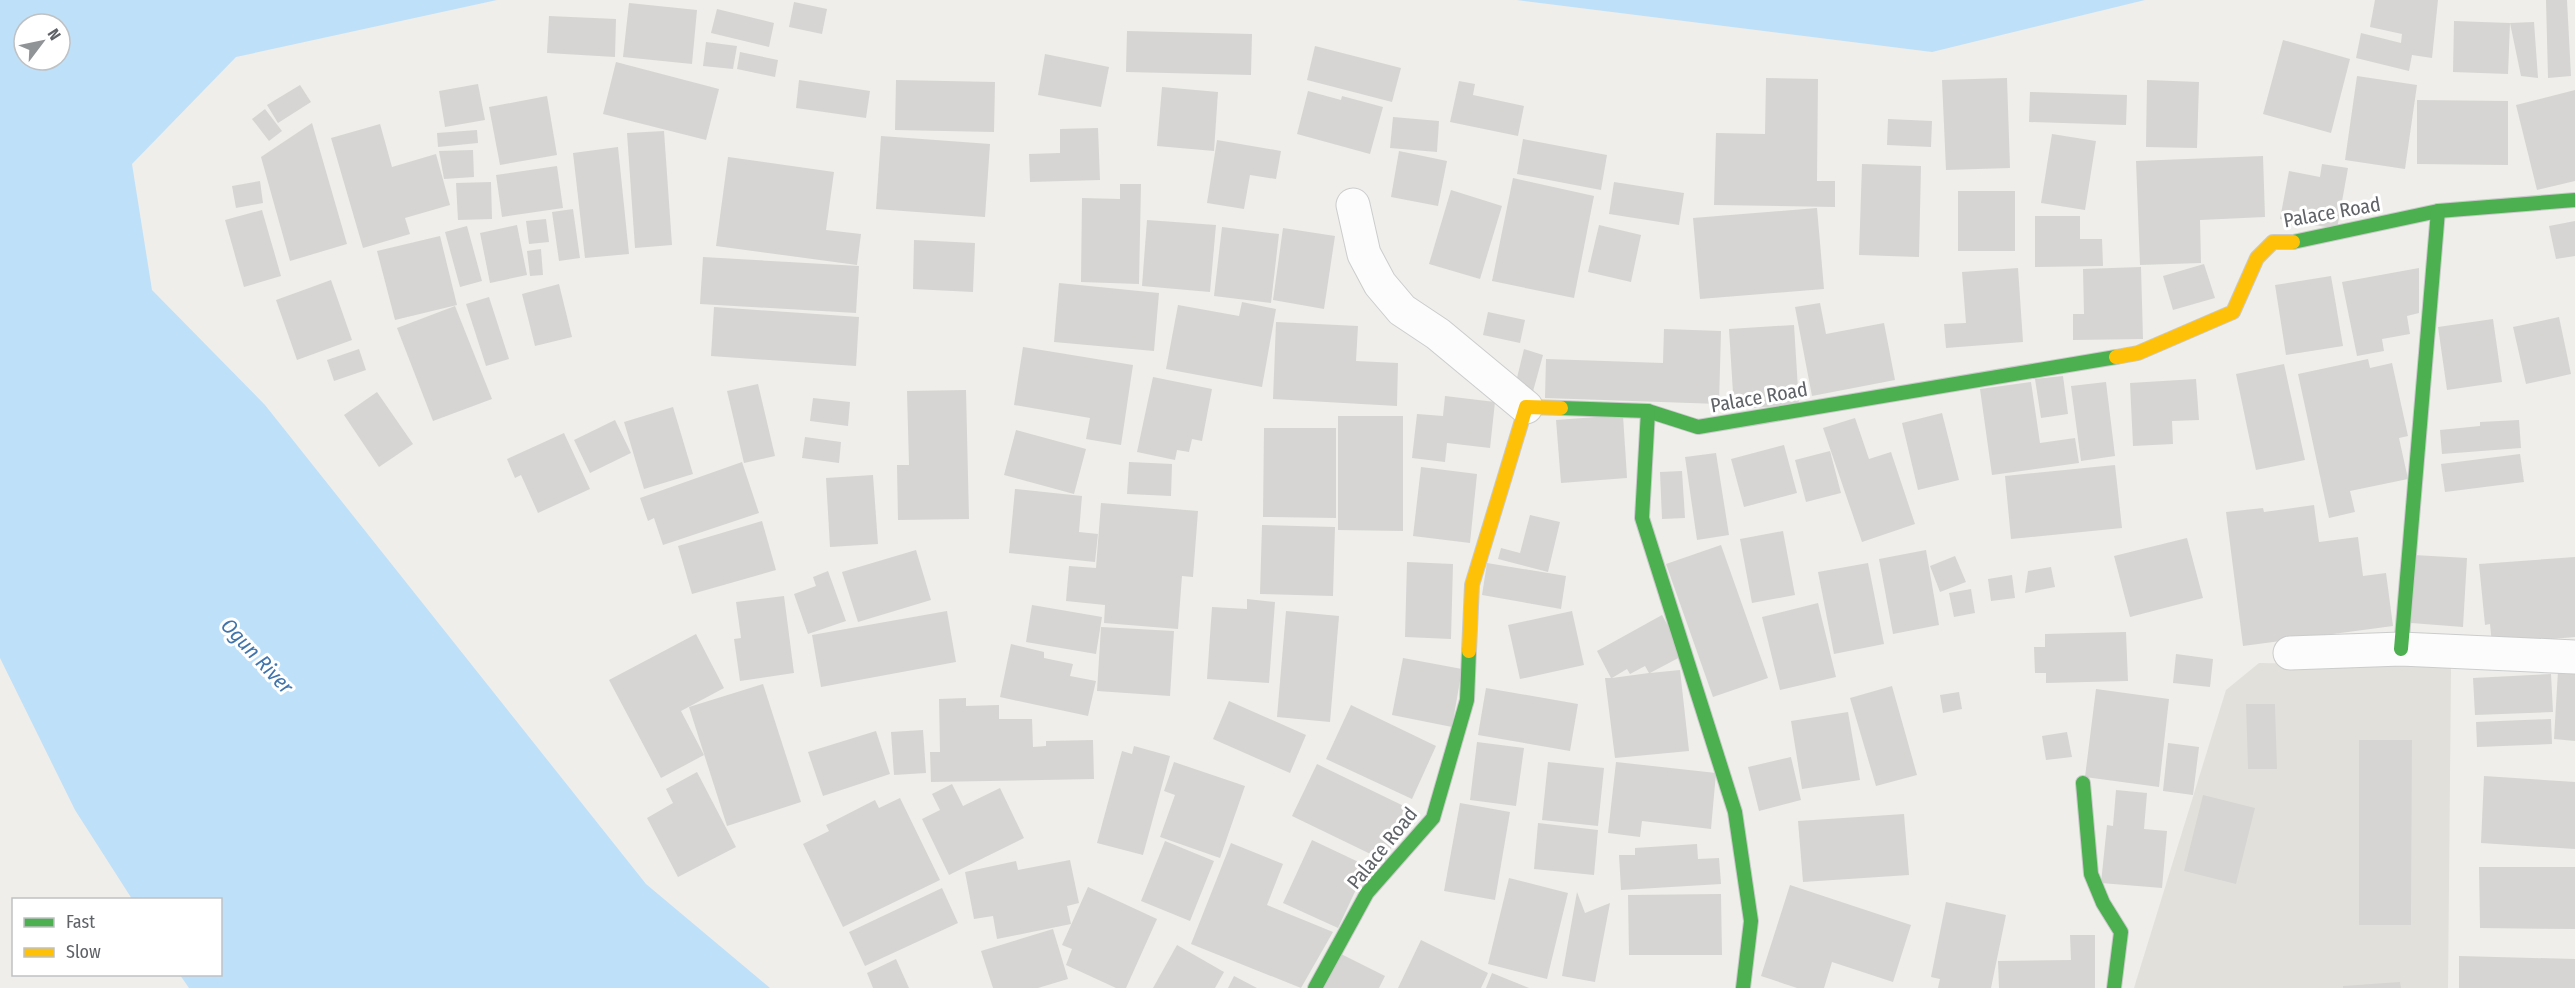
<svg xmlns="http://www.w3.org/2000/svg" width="2575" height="988" viewBox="0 0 2575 988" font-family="'Fira Sans Condensed',sans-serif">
	<rect width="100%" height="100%" fill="#efeeea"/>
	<polygon fill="#e2e0da" points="2259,663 2451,667 2448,988 2134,988 2226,690"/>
	<g fill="#bfe0f9" fill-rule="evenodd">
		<path d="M0,0H497L236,57L132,164L152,290L265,405L646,884L770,988H189L180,975L220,974V900L132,899L75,810L0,658ZM24,24H60V60H24Z"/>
		<polygon points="1517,0 2145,0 1932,52"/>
	</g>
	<g fill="#d6d5d3" fill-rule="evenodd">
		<polygon points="2375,0 2438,0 2432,58 2412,55 2409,71 2356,58 2361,33 2401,43 2402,34 2370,27"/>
		<polygon points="2546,0 2567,0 2571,76 2548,78"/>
		<polygon points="794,2 827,9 822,34 789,27"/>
		<polygon points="629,3 697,10 692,64 623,57"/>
		<polygon points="717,9 774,23 769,47 711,33"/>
		<polygon points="549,16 616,19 615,57 547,53"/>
		<polygon points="2454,21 2510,23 2508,74 2453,72"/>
		<polygon points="2534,22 2538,78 2521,76 2510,23"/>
		<polygon points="1127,31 1252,34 1251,75 1126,72"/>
		<polygon points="2283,40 2350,59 2331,133 2263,114"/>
		<polygon points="706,42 737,46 733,69 703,66"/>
		<polygon points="1315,46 1401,68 1392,102 1307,80"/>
		<polygon points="740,52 778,60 775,77 737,69"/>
		<polygon points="1045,54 1109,67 1101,107 1038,95"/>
		<polygon points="616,62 719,89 706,140 603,114"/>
		<polygon points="2357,76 2417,85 2405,169 2345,160"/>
		<polygon points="1766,78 1818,79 1817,181 1835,181 1835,207 1714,205 1716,133 1765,134"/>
		<polygon points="2007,78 2010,168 1946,170 1942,80"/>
		<polygon points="799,80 870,91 866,118 796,108"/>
		<polygon points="896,80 995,82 994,132 895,130"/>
		<polygon points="2147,80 2199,82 2197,148 2146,147"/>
		<polygon points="1459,81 1475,84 1473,95 1524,106 1518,136 1450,122"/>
		<polygon points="478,84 485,120 445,127 439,91"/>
		<polygon points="300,85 311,102 278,123 267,105"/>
		<polygon points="1162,87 1218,92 1214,151 1157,146"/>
		<polygon points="2575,90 2575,181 2537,190 2516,105"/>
		<polygon points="1308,91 1341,100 1342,96 1383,107 1370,154 1297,134"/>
		<polygon points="2030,92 2127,95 2126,125 2029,122"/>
		<polygon points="547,96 557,155 500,165 489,107"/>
		<polygon points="2417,100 2508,101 2508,165 2417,164"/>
		<polygon points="265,109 282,131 269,141 252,119"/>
		<polygon points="1393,117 1439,121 1437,152 1390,148"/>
		<polygon points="1888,119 1932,121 1931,147 1887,145"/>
		<polygon points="312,123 347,244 290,261 261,157"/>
		<polygon points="380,124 392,167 436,154 450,205 405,218 410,234 363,248 331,138"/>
		<polygon points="1098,128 1100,180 1030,182 1029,154 1060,153 1060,129"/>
		<polygon points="477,130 478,143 438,147 437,133"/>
		<polygon points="664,131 672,245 635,248 627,133"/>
		<polygon points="2052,134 2096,141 2085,210 2041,203"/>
		<polygon points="881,136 990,144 985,217 876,209"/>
		<polygon points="1523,139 1607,155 1601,190 1517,174"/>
		<polygon points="1217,140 1281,151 1276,179 1250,175 1244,209 1207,203"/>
		<polygon points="618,147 629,254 585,258 573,153"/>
		<polygon points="473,150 474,177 444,179 439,151"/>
		<polygon points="1399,151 1447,161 1438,206 1391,197"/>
		<polygon points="2263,156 2265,217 2200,220 2201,263 2140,265 2136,161"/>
		<polygon points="728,157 834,172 826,230 861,234 857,265 716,246"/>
		<polygon points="1862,164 1921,166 1919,257 1859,255"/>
		<polygon points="2322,164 2348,168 2337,229 2280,219 2289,171 2320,177"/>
		<polygon points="557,166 563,208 502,217 496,175"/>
		<polygon points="1513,178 1594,196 1574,298 1492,281"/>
		<polygon points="260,181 263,203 236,208 232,186"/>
		<polygon points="491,182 492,219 458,220 456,183"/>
		<polygon points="1614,182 1684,193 1679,225 1609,214"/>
		<polygon points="1120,184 1141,184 1139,284 1081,282 1082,198 1120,199"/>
		<polygon points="1451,190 1502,206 1480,279 1429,264"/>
		<rect x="1958" y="191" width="57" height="60"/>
		<polygon points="1817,208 1824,289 1700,299 1693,218"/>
		<polygon points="573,209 580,258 559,261 552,212"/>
		<polygon points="262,210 281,276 244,287 225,220"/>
		<polygon points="2035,216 2080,216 2080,239 2102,239 2103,266 2035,267"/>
		<polygon points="546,219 549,242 529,244 526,221"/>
		<polygon points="1147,220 1216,225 1210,292 1142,286"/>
		<polygon points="2575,221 2575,256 2556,259 2549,226"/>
		<polygon points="517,225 527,275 490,283 480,233"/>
		<polygon points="1599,225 1641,235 1631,282 1588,272"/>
		<polygon points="467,226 482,281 460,287 445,232"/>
		<polygon points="1222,227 1279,234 1271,303 1214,296"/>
		<polygon points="1283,228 1335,236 1324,309 1273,300"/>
		<polygon points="440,236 457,305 395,320 377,251"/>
		<polygon points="914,240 975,243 973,292 913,289"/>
		<polygon points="541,249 543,275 530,276 527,251"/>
		<polygon points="703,257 859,266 856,313 700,304"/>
		<polygon points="2204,264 2215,298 2173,310 2163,276"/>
		<polygon points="2141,267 2143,339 2073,340 2073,314 2084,314 2083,269"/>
		<polygon points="2018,268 2023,342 1946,348 1944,324 1966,323 1962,272"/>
		<polygon points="2419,268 2419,313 2407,316 2410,334 2382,339 2384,351 2357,356 2342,282"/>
		<polygon points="2331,276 2343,346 2286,355 2275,285"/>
		<polygon points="331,280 352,340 297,360 276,300"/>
		<polygon points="1059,283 1159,293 1154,351 1054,342"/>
		<polygon points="559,284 572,337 535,346 522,294"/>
		<polygon points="489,297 509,359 486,366 466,304"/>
		<polygon points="1242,302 1276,309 1262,387 1166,369 1178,305 1239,316"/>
		<polygon points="1820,303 1826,334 1884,323 1895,380 1812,396 1795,307"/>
		<polygon points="455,306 492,399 433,421 397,328"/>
		<polygon points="714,307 859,317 856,366 711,356"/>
		<polygon points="1488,312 1525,320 1520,343 1483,335"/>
		<polygon points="2559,317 2571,374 2526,384 2513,327"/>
		<polygon points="2493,319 2502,382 2447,390 2438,327"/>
		<polygon points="1276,322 1358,326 1356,361 1398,363 1397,406 1273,399"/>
		<polygon points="1794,325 1799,405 1734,409 1729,329"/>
		<polygon points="1664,329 1721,331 1719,404 1545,398 1546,359 1663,363"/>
		<polygon points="1023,347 1133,365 1121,445 1086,439 1090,418 1014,405"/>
		<polygon points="359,349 366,370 334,381 327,360"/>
		<polygon points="1524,349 1543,355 1532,395 1514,390"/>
		<polygon points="2368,359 2370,368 2392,363 2408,436 2399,438 2408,479 2350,491 2355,512 2329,518 2298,374"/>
		<polygon points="2284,364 2305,460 2256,470 2236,374"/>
		<polygon points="2063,376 2068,414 2041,418 2035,379"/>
		<polygon points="1153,377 1212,389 1202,441 1192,439 1189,452 1177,450 1175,460 1137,452"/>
		<polygon points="2196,379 2199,420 2172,421 2173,444 2133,446 2130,383"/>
		<polygon points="2031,382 2040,443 2075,438 2079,463 1992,475 1980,389"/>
		<polygon points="2106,382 2115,456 2081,461 2071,386"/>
		<polygon points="758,384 775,456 744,463 727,391"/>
		<polygon points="966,390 969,519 898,520 897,465 909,465 907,391"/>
		<polygon points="377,392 413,444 379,467 344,415"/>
		<polygon points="1445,396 1495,402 1490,448 1447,443 1445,462 1412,458 1417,414 1443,416"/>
		<polygon points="813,398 850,402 848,426 810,421"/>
		<polygon points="673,407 693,474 644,489 624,422"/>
		<polygon points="1942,413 1959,480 1918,490 1902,423"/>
		<polygon points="1623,415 1627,478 1561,483 1556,420"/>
		<polygon points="1338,416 1403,416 1403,531 1338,530"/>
		<polygon points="1855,418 1869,459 1891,452 1915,524 1862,542 1823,428"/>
		<polygon points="615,420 631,453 590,473 574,440"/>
		<polygon points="2519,420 2521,448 2442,454 2440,430 2480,426 2480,422"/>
		<polygon points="1264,428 1336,428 1336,518 1263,517"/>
		<polygon points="1016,430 1086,449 1074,494 1004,475"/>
		<polygon points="564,433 590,489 538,513 521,475 515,478 507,459"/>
		<polygon points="805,437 841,442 839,463 802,458"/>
		<polygon points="1784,445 1797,493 1744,507 1731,459"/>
		<polygon points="1830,451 1841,493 1806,502 1795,460"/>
		<polygon points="1716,453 1729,535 1697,540 1685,457"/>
		<polygon points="2520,454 2524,482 2445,492 2441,464"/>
		<polygon points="742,462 759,513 663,545 654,518 648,521 640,498"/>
		<polygon points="1129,462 1172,464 1171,496 1127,494"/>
		<polygon points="2115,465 2122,528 2011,539 2005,476"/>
		<polygon points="1421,467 1477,474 1470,543 1413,536"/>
		<polygon points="1682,471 1685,518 1662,519 1660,472"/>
		<polygon points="873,475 878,544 830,547 826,478"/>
		<polygon points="1015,489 1082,496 1079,532 1098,534 1095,562 1009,553"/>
		<polygon points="1101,503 1198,511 1193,577 1182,576 1178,629 1104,623 1105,605 1066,601 1069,566 1096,568"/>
		<polygon points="2314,505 2319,542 2358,537 2363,576 2386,573 2393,626 2243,646 2226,512 2263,508 2264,512"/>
		<polygon points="1530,515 1560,522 1548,572 1498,559 1501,548 1520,553"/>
		<polygon points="762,521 776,570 692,594 678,546"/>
		<polygon points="1262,525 1335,527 1333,596 1260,594"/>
		<polygon points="1783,531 1795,595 1752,603 1740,539"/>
		<polygon points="2187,538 2203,598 2130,617 2114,556"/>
		<polygon points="1721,545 1768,678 1713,697 1666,564"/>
		<polygon points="916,550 931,600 858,622 842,572"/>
		<polygon points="1926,550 1939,625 1893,634 1879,559"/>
		<polygon points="2414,555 2467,558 2463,627 2411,623"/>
		<polygon points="1955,556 1966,582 1940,592 1930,566"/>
		<polygon points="2575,557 2575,637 2492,644 2490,624 2485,625 2479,564"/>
		<polygon points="1407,562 1453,564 1451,639 1405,637"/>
		<polygon points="1487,563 1566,576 1561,609 1482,595"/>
		<polygon points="1868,563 1884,644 1834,654 1818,572"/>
		<polygon points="2051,567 2055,587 2025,593 2028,571"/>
		<polygon points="828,571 846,621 808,634 794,594 816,586 813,577"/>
		<polygon points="2012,575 2015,598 1991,601 1988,579"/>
		<polygon points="1971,589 1975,613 1954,617 1949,593"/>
		<polygon points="784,596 794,673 740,681 734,639 741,638 736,602"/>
		<polygon points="1247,599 1275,602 1269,683 1207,679 1212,607 1247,609"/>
		<polygon points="1818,603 1836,677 1780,690 1762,617"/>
		<polygon points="1032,605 1102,617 1096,654 1026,642"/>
		<polygon points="947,611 956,662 821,687 812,635"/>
		<polygon points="1286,611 1339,616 1330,722 1277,717"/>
		<polygon points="1572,611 1584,665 1520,679 1508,625"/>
		<path d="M1662,615L1684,655L1650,673L1680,670L1689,751L1615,758L1605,678H1611L1597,651ZM1645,666L1649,673L1612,678L1627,669L1630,674Z"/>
		<polygon points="1101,627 1174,631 1170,696 1097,691"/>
		<polygon points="2126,632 2128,681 2046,683 2046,673 2035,673 2034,647 2045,647 2045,634"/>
		<polygon points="696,634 724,688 681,711 704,755 661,778 609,680"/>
		<polygon points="1011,644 1044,652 1044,658 1073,664 1070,676 1096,681 1088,716 1000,697"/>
		<polygon points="2176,654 2213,659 2210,687 2173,683"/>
		<polygon points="1403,658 1462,669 1452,727 1392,715"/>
		<polygon points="2558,671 2575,672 2575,741 2554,739"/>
		<polygon points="2551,674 2553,712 2475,715 2473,678"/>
		<polygon points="763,684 801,802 727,826 689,707"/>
		<polygon points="1892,686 1917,775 1876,786 1850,698"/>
		<polygon points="1486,688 1578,704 1570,751 1478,735"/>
		<polygon points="2096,689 2169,699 2159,787 2085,777"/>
		<polygon points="1959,692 1962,709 1943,713 1940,695"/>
		<polygon points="966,698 966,706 999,705 999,719 1032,719 1033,747 1046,746 1046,741 1093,740 1094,779 931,782 930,752 940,752 939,699"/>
		<polygon points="1229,701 1306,735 1290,773 1213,739"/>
		<polygon points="2246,704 2275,704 2277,769 2248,769"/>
		<polygon points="1351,705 1436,746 1412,799 1326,759"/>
		<polygon points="1848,712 1860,780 1802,789 1791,721"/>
		<polygon points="2551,719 2552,744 2477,747 2476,722"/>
		<polygon points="923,730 926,773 894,775 891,732"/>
		<polygon points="876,731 890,774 823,796 808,752"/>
		<polygon points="2067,732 2072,757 2046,760 2042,736"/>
		<polygon points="2359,740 2412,740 2411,925 2359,925"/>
		<polygon points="1477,742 1524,748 1516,806 1470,800"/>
		<polygon points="2168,743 2199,747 2193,795 2163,791"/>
		<polygon points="1134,746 1170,756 1143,855 1097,843 1122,751 1132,754"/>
		<polygon points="1791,757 1801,800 1759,811 1748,767"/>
		<polygon points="1174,762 1245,786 1220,858 1160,837 1175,795 1164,791"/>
		<polygon points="1548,762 1604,768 1598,826 1542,820"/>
		<polygon points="1616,762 1716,773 1711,829 1642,821 1640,837 1608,833"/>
		<polygon points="1317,764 1410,809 1385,861 1292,816"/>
		<polygon points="697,772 736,847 678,877 647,818 673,803 666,789"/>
		<polygon points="2484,776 2575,782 2575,849 2481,843"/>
		<polygon points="952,784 963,806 1000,788 1024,838 949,875 922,819 940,810 932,794"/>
		<polygon points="2116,790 2147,793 2144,829 2167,831 2162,888 2101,883 2107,825 2113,826"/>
		<polygon points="2203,795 2255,808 2236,884 2184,871"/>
		<polygon points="900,798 940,880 843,927 803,844 829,831 826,825 875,800 879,808"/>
		<polygon points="1460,803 1510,812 1495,900 1444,891"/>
		<polygon points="1904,814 1909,875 1803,882 1798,821"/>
		<polygon points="1538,823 1598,830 1594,875 1534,869"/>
		<polygon points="1312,840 1367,866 1338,928 1283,903"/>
		<polygon points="1165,841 1214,861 1190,921 1141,901"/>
		<polygon points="1231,843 1283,864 1267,905 1333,932 1301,988 1191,944"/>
		<polygon points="1697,844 1698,859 1719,858 1721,884 1621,890 1619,855 1635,855 1635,848"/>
		<polygon points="1070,860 1079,903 1067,906 1071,924 997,939 993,916 974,919 965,872 1016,861 1018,870"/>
		<polygon points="2479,867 2575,867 2575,929 2480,928"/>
		<polygon points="1509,878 1568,893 1547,979 1488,964"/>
		<polygon points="1790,885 1911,925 1893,982 1832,962 1824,988 1797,988 1761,976"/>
		<polygon points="1088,887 1157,919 1126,988 1116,988 1066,965 1072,949 1062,945"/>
		<polygon points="942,888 958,923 865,966 849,932"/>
		<polygon points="1577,892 1585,913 1610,903 1595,982 1562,976"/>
		<polygon points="1721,894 1722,955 1629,955 1628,895"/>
		<polygon points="1946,902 2006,915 1991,988 1938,988 1940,979 1931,977"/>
		<polygon points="1053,929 1068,979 1038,988 993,988 981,951"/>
		<polygon points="2070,935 2095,935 2095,988 1999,988 1998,961 2071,960"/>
		<polygon points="1421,940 1488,973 1481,988 1398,988"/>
		<polygon points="1177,945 1224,972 1215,988 1153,988"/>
		<polygon points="1339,953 1385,976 1379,988 1321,988"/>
		<polygon points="2459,956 2575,959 2575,988 2459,988"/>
		<polygon points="896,959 909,988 873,988 867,973"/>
		<polygon points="1492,973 1529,988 1486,988"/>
		<polygon points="1234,976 1257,988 1228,988"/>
		<polygon points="2400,982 2401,988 2343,988 2343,986"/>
	</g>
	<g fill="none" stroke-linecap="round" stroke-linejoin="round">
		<defs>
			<g id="street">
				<polyline points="1353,205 1364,254 1380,284 1402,310 1438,334 1526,407"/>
				<polyline points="2290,653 2401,649 2575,657"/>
			</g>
			<g id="fast">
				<polyline points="2293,242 2438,211 2575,200"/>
				<polyline points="1561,408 1648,411 1698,427 2116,357"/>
				<polyline points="1648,411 1642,518 1735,812 1751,921 1743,988"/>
				<polyline points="2401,649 2438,211"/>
				<polyline points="2083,783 2091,874 2103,903 2121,932 2114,988"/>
				<polyline points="1315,988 1367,893 1433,818 1467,700 1469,651"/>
			</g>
			<g id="slow">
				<polyline points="2116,357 2138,353 2233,312 2257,258 2273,242 2293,242"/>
				<polyline points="1469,651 1472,585 1526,407 1561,408"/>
			</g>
		</defs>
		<use href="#street" stroke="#cbcccc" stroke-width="35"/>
		<use href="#fast" stroke="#cacacb" stroke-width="16"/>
		<use href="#slow" stroke="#cacacb" stroke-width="16"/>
		<use href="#street" stroke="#fdfcfc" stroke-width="33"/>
		<use href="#fast" stroke="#4caf50" stroke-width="14"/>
		<use href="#slow" stroke="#ffc107" stroke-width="14"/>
	</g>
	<g text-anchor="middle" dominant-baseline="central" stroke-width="6" stroke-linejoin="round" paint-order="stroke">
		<g font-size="20" fill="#5f6368" stroke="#fff">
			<text transform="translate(2332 212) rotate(-10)">Palace Road</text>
			<text transform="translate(1759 397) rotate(-10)">Palace Road</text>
			<text transform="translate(1382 848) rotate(-51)">Palace Road</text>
		</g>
		<g font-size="21" font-style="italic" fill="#4174aa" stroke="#fff">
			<text transform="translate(257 656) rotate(47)">Ogun River</text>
		</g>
	</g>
	<rect x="12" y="898" width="210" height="78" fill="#ffffff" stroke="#bfc1c3" stroke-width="1.5"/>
	<rect x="24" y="918" width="30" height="9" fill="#4caf50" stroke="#bfc1c3" stroke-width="1.5"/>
	<text x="66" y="928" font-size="18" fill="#5f6368">Fast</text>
	<rect x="24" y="948" width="30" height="9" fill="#ffc107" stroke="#bfc1c3" stroke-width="1.5"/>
	<text x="66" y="958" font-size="18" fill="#5f6368">Slow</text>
	<g transform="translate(42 42) rotate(58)"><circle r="28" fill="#ffffff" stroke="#bfc1c3" stroke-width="1.5"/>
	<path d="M0-4.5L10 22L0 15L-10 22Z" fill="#919496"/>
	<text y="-9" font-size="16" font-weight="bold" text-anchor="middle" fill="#5f6368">N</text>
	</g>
</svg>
